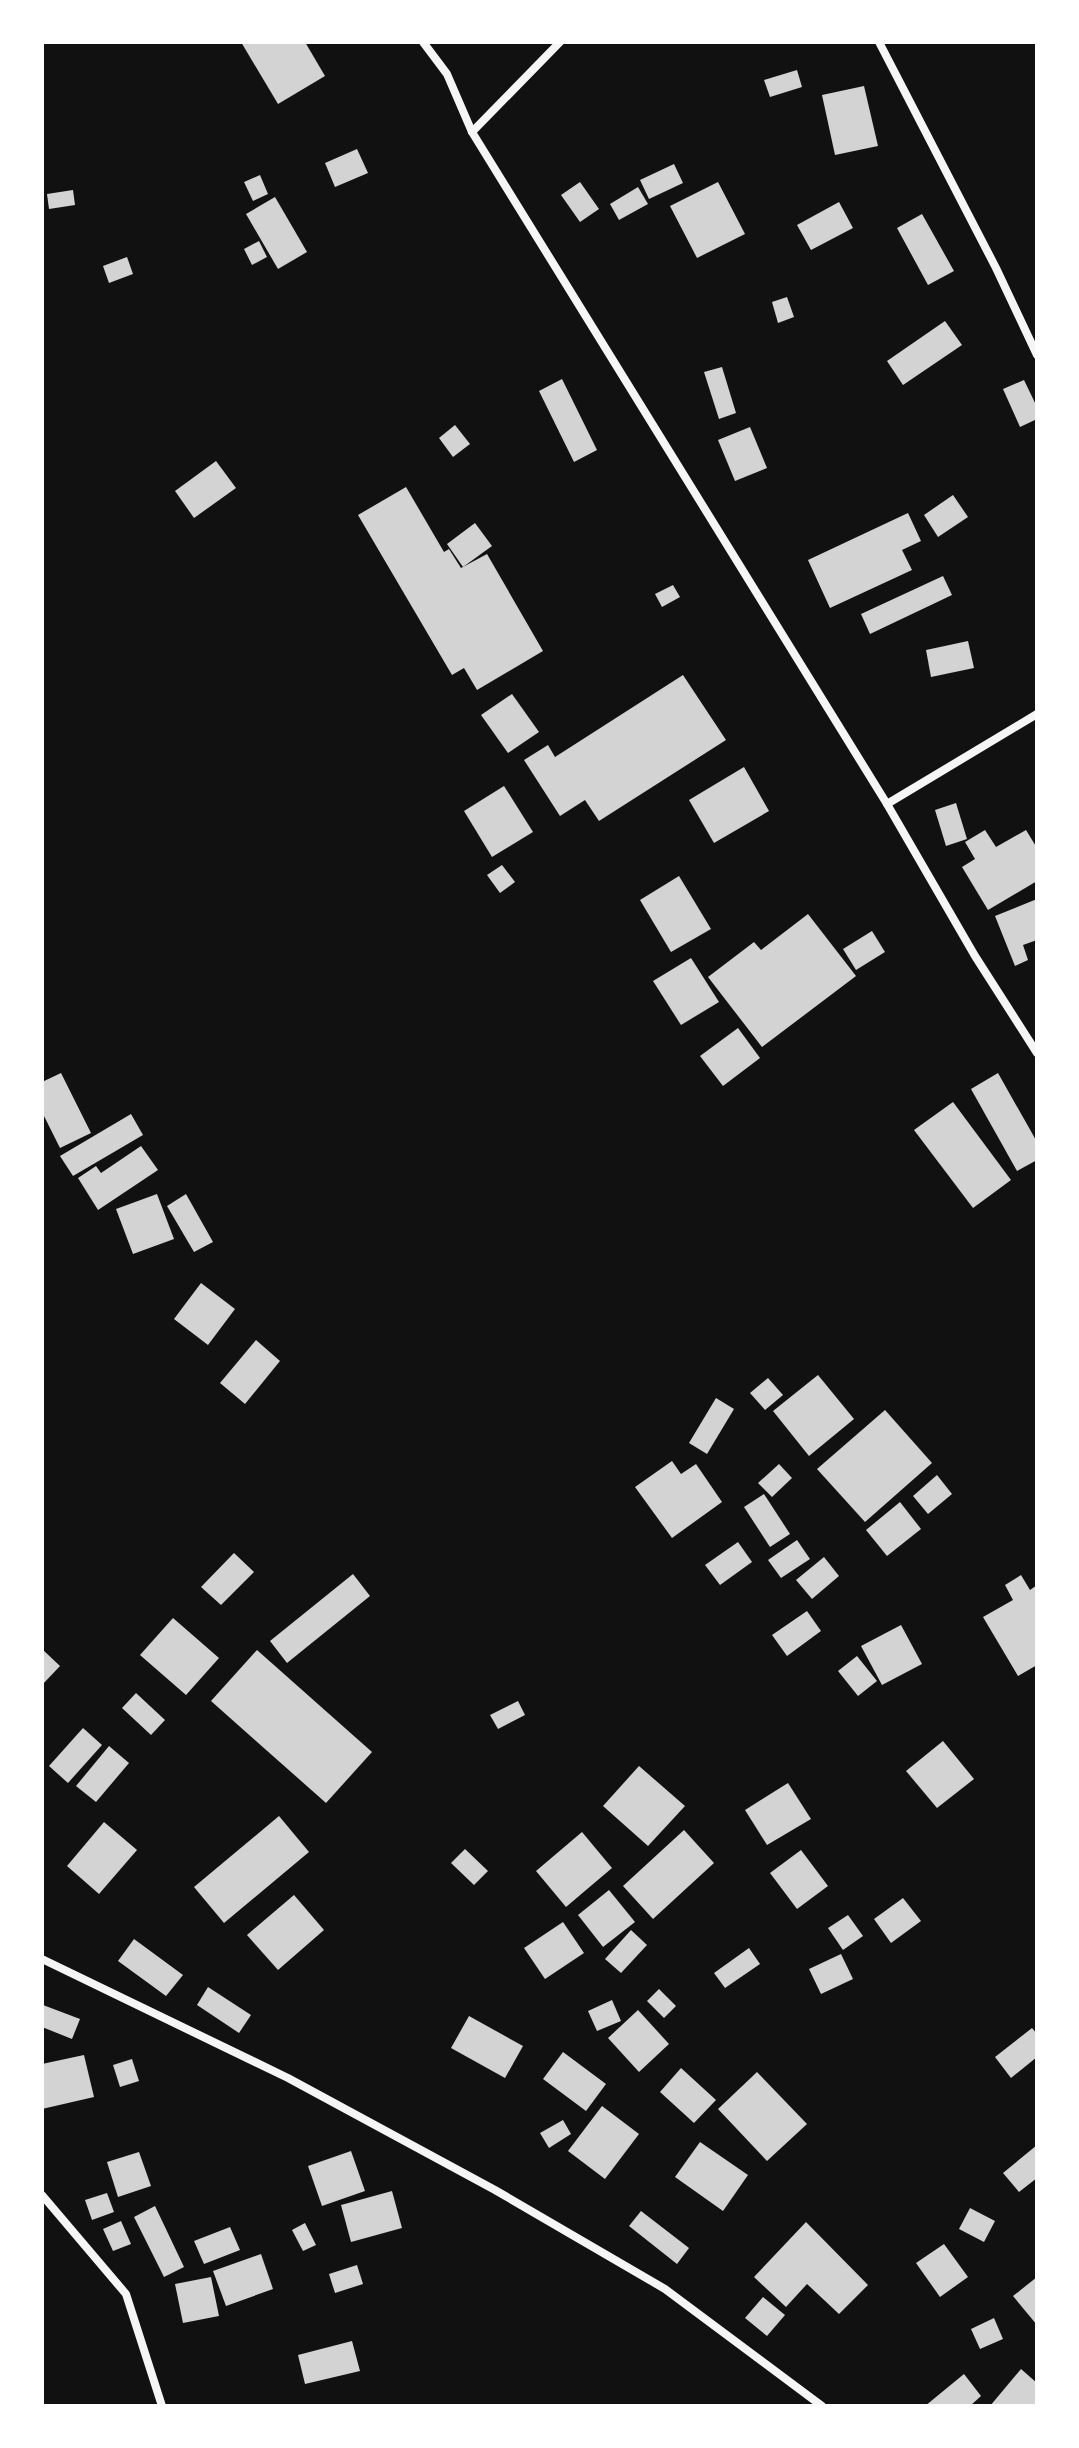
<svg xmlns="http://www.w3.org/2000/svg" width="1079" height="2448" viewBox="0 0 1079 2448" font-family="'Sofia Sans Condensed',sans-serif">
	<rect width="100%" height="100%" fill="#111"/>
	<g fill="#d3d3d3">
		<polygon points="241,42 305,42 325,76 278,104"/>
		<polygon points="797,70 802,87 770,97 764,80"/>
		<polygon points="864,86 878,146 835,155 822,95"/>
		<polygon points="357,149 368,173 335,187 325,163"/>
		<polygon points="674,164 683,183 649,199 640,180"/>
		<polygon points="260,175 268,194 253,201 244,182"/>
		<polygon points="580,182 599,209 580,222 561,195"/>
		<polygon points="718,182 745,234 697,258 670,206"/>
		<polygon points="638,187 648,204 619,220 610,204"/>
		<polygon points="73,190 75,205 49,209 47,194"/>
		<polygon points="275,197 307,252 278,269 246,214"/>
		<polygon points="839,202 853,228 811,250 797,225"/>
		<polygon points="922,214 954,271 928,285 897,228"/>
		<polygon points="259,241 267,257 252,265 244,249"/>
		<polygon points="127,257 133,274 109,283 103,266"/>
		<polygon points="787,297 794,317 778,323 772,302"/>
		<polygon points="945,321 962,345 903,385 887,361"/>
		<polygon points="722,367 736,413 719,419 704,372"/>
		<polygon points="562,379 597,450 574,462 539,391"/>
		<polygon points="1024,380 1037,407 1037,419 1020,427 1003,389"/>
		<polygon points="455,425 470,444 453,457 439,438"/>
		<polygon points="750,427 767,468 735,481 718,440"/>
		<polygon points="216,461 236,488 194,518 175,491"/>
		<polygon points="406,487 444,552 449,549 461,568 487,554 543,651 477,690 464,668 452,675 358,515"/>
		<polygon points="953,495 968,517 938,537 924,515"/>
		<polygon points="908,513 921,541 902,550 912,570 830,608 808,560"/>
		<polygon points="475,523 492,546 463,567 447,544"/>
		<polygon points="943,576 952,595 870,634 861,614"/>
		<polygon points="673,585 680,597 662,607 655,594"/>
		<polygon points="968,641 974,668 931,677 926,650"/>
		<polygon points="683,675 726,740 599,821 585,800 560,816 524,760 548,745 555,757"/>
		<polygon points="512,694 539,732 508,753 481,715"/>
		<polygon points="744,767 769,811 714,843 689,800"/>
		<polygon points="504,786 533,832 492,857 464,811"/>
		<polygon points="956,803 967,839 946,846 935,810"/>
		<polygon points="985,830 996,847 1026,830 1037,848 1037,881 988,910 962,867 975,859 965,842"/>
		<polygon points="502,865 515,882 500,893 487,875"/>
		<polygon points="679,876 711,929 671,952 640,900"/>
		<polygon points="1037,899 1037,940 1023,945 1028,960 1015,966 995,916"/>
		<polygon points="808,914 856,976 762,1047 708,977 754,942 761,950"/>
		<polygon points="872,931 885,952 856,970 843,949"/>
		<polygon points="691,958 719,1002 681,1025 653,981"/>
		<polygon points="738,1028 760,1058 723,1086 700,1056"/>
		<polygon points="61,1073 91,1133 60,1148 42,1112 42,1082"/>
		<polygon points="998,1073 1037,1142 1037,1160 1017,1171 971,1089"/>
		<polygon points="953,1102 1011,1180 973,1208 914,1130"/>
		<polygon points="131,1114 143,1135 73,1176 60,1156"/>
		<polygon points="141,1146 158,1170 98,1210 78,1178 96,1166 101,1173"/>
		<polygon points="157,1194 174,1239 133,1254 116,1209"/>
		<polygon points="186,1194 213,1242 194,1252 167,1206"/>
		<polygon points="201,1283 235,1309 208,1345 174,1319"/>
		<polygon points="256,1340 280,1361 245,1404 220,1383"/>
		<polygon points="818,1375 854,1419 809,1456 773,1411"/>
		<polygon points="768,1378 783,1395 765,1410 750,1393"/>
		<polygon points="716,1398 734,1409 707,1454 689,1443"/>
		<polygon points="885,1410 932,1463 865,1522 817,1469"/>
		<polygon points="672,1461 681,1474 696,1464 722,1502 672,1538 635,1487"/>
		<polygon points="779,1464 792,1478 772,1497 758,1483"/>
		<polygon points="937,1475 952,1494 928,1514 913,1496"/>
		<polygon points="764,1494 790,1534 770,1547 744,1507"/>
		<polygon points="900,1502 921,1529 887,1556 866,1530"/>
		<polygon points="797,1540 810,1559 781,1578 768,1560"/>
		<polygon points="738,1542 752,1562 720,1585 705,1565"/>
		<polygon points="234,1553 254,1572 221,1605 201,1587"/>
		<polygon points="824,1557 839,1576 812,1599 796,1580"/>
		<polygon points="353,1574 370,1596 287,1663 270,1641"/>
		<polygon points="1021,1575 1030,1590 1037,1585 1037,1665 1018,1676 983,1617 1013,1600 1005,1585"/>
		<polygon points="807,1611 821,1631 787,1656 772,1635"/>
		<polygon points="173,1618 219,1658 186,1695 140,1655"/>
		<polygon points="901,1625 922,1664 882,1685 861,1646"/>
		<polygon points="42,1649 60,1666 42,1685"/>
		<polygon points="257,1650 372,1752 326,1803 211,1701"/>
		<polygon points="857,1656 877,1681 858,1696 838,1671"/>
		<polygon points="136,1693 165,1720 151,1735 122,1708"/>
		<polygon points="518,1701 525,1715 498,1729 490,1715"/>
		<polygon points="83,1728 102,1745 68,1783 49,1766"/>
		<polygon points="943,1741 974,1779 937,1808 906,1771"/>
		<polygon points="109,1746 129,1763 96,1802 76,1786"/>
		<polygon points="639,1766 685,1806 648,1846 603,1806"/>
		<polygon points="788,1783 811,1819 767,1845 745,1810"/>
		<polygon points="279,1816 309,1852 224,1923 194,1887"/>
		<polygon points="104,1822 137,1850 99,1894 67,1866"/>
		<polygon points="684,1830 714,1863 653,1919 623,1886"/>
		<polygon points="582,1832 612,1868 566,1907 536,1871"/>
		<polygon points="465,1849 488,1871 474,1885 451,1863"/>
		<polygon points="801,1850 828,1886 797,1909 770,1873"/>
		<polygon points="609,1890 635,1922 603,1947 578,1915"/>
		<polygon points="294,1895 324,1930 278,1970 247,1935"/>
		<polygon points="903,1898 921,1921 891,1943 874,1919"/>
		<polygon points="848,1915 863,1936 843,1950 828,1928"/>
		<polygon points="563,1922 584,1953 545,1979 524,1948"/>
		<polygon points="631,1930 647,1945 621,1973 605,1959"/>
		<polygon points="134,1939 183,1975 166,1996 118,1961"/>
		<polygon points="749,1948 760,1964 725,1988 714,1973"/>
		<polygon points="841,1954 853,1979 821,1994 809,1969"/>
		<polygon points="208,1987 251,2015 239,2033 197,2005"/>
		<polygon points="659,1989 676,2006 664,2018 647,2001"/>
		<polygon points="612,2000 621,2021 597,2031 588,2011"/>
		<polygon points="43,2005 80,2019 72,2039 42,2027"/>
		<polygon points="638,2010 669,2044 639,2072 608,2038"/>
		<polygon points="469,2016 523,2046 505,2078 451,2048"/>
		<polygon points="1032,2028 1037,2034 1037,2057 1011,2078 995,2057"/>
		<polygon points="563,2052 606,2084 586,2111 543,2079"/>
		<polygon points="84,2055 94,2097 42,2109 42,2064"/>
		<polygon points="132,2059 139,2081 120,2087 113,2065"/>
		<polygon points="681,2068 716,2100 694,2123 660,2092"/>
		<polygon points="757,2072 807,2124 767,2161 718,2109"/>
		<polygon points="602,2106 639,2134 605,2179 568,2151"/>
		<polygon points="563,2120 571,2134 549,2148 540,2133"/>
		<polygon points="700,2142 748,2175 723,2211 675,2177"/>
		<polygon points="1037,2145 1037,2178 1019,2192 1003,2173"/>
		<polygon points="351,2151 365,2191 322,2206 308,2166"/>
		<polygon points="139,2152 151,2186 118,2197 107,2162"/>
		<polygon points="392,2191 402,2228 351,2242 341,2205"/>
		<polygon points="107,2193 114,2212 92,2220 85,2200"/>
		<polygon points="155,2206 184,2267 164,2277 134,2217"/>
		<polygon points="970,2208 995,2221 984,2242 959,2229"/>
		<polygon points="641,2211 689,2248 677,2264 629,2226"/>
		<polygon points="121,2221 131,2244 113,2251 103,2229"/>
		<polygon points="806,2222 868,2285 839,2314 807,2284 786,2307 754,2277"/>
		<polygon points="305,2223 316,2245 303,2251 292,2230"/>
		<polygon points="230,2227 240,2250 204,2264 194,2241"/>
		<polygon points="944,2244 968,2277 940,2297 916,2263"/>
		<polygon points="261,2254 273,2289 226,2306 213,2271"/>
		<polygon points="357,2265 363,2284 335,2293 329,2274"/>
		<polygon points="211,2277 219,2316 183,2323 175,2284"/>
		<polygon points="1037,2277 1037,2325 1013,2296"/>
		<polygon points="763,2297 785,2315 767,2336 745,2318"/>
		<polygon points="994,2318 1003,2339 980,2349 971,2329"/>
		<polygon points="352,2341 360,2371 305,2384 298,2355"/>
		<polygon points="1021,2369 1037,2383 1037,2406 990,2406"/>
		<polygon points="964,2374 981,2396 970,2406 925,2406"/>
	</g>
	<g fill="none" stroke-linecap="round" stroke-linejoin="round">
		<g stroke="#f5f5f5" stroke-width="8">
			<polyline points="423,42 447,74 472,132 887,804 975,956 1037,1053"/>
			<polyline points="879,42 996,268 1037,355"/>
			<polyline points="472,132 560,42"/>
			<polyline points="887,804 1037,714"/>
			<polyline points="42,1959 288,2078 495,2190 665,2289 822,2406"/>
			<polyline points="42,2195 126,2294 162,2406"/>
		</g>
	</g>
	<rect width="1079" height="2448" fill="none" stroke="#ffffff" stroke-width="88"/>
</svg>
